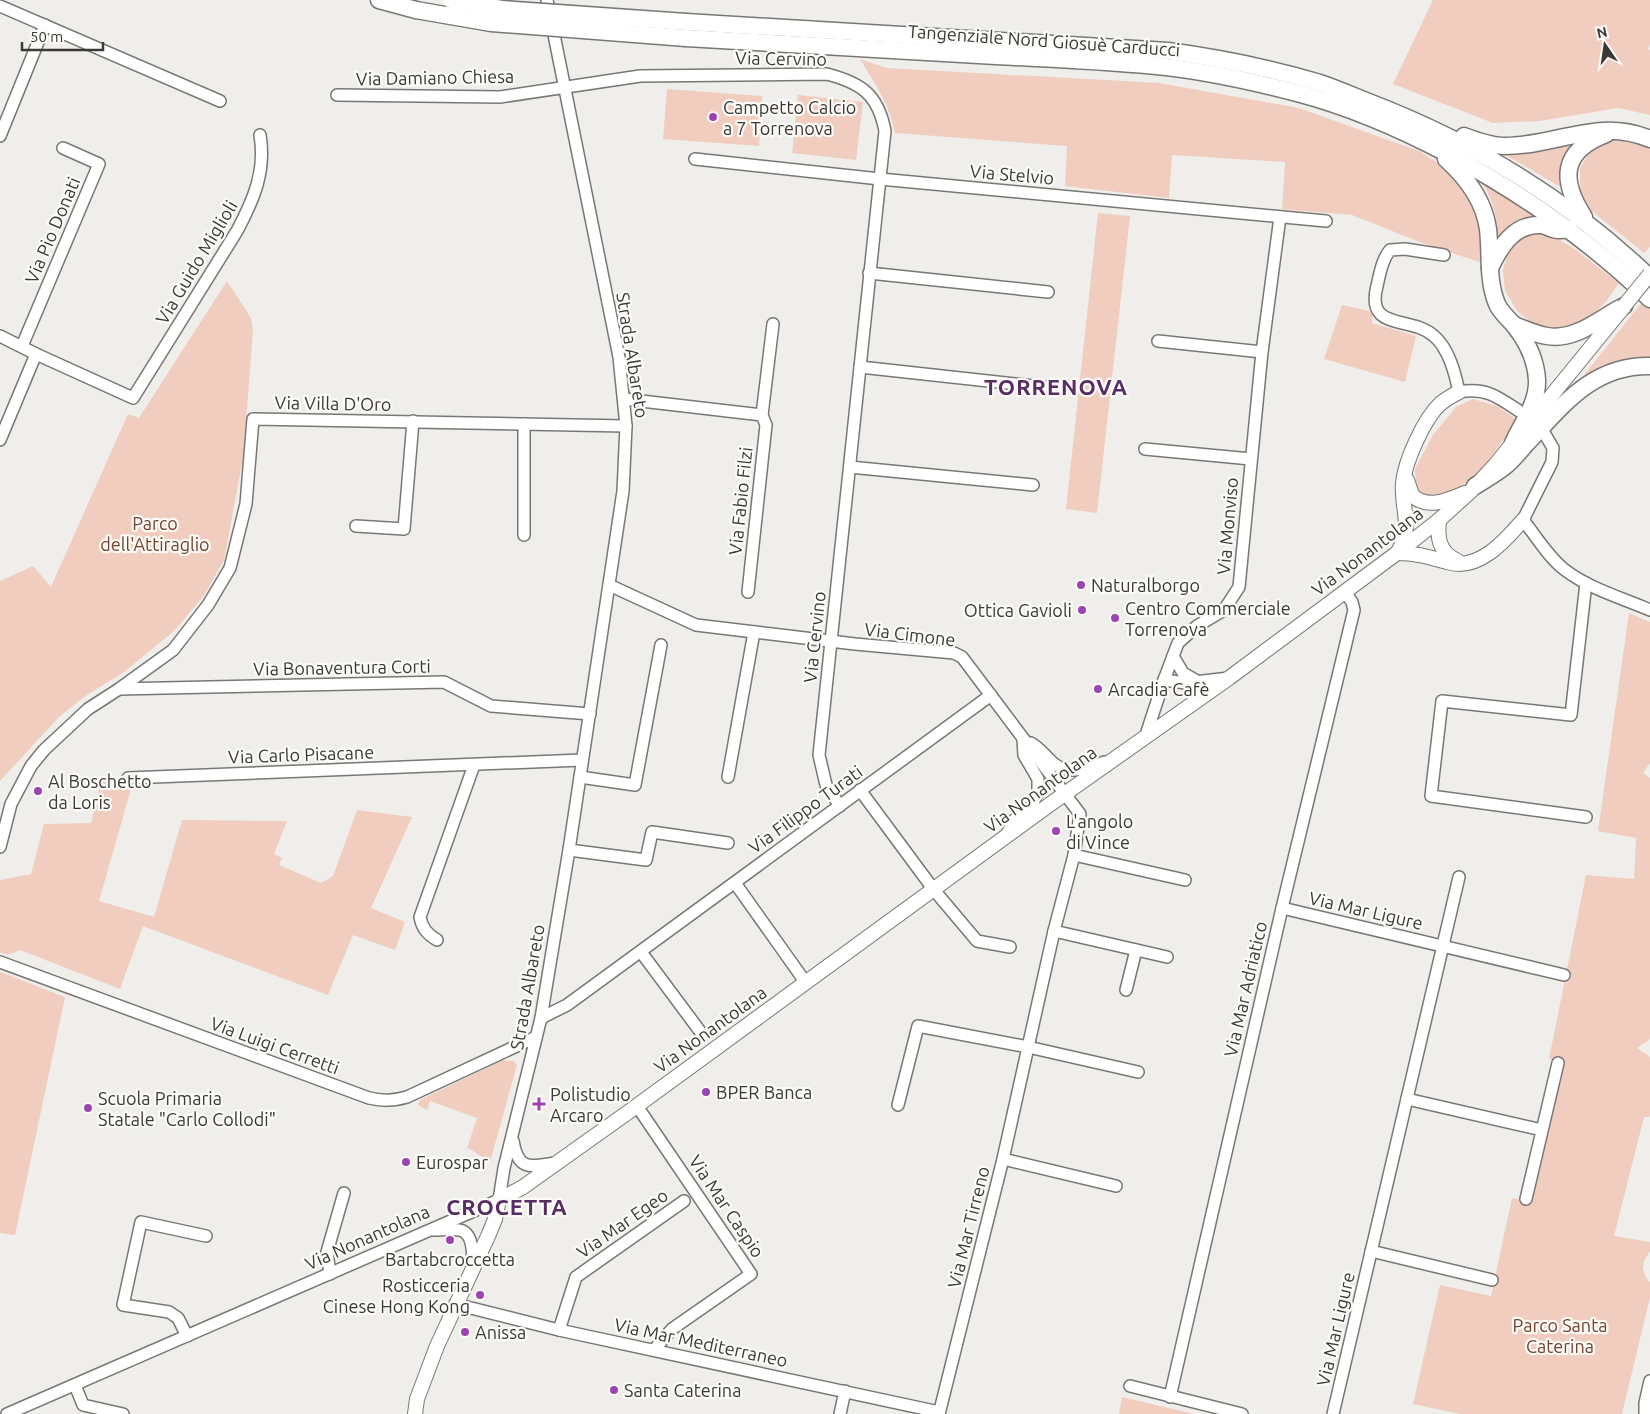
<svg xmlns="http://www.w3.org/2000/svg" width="1650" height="1414" viewBox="0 0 1650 1414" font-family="Ubuntu,sans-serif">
	<rect width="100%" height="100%" fill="#efeeea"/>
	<g fill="#f0cdbf">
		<polygon points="1433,0 1650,0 1650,44 1648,49 1650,50 1650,115 1618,108 1540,121 1493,123 1393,84"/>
		<path d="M860,59L887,68L1159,83L1299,108L1419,151L1453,172L1475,201L1483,231L1485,264L1422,243L1352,215L1282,209L1285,162L1172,155L1169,198L1065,186L1067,146L895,133C889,103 875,84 860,59Z"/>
		<polygon points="667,89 762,96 759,146 663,139"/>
		<polygon points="798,95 863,102 856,160 792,153"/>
		<polygon points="1592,136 1580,145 1567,191 1501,152"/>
		<polygon points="1612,140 1635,140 1650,146 1650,247 1644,253 1587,207 1580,192 1580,168 1592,149"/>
		<path d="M1483,183L1509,197L1543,220L1497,245C1498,218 1495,207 1483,183Z"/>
		<polygon points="1098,213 1130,216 1097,513 1066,509"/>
		<polygon points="1547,232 1573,248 1619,283 1607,300 1587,322 1566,330 1538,327 1518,312 1505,291 1503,270 1510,247 1527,234"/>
		<polygon points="227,281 251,318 253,332 243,458 224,560 203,597 174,631 124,672 84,697 59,717 0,781 0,581 33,566 51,587 128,414 139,418"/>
		<polygon points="1643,301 1650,308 1650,361 1573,389"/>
		<polygon points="1342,305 1373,312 1372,323 1416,336 1405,382 1324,359"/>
		<path d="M1473,399L1497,406L1517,420C1498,446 1475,486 1444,497C1439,500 1430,498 1424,498L1416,486L1415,469L1433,435L1456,407Z"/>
		<polygon points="1629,613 1650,622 1650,763 1643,773 1650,778 1650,1039 1637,1048 1650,1057 1650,1117 1644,1117 1614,1236 1650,1242 1650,1251 1644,1261 1643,1268 1646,1278 1650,1282 1650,1297 1622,1414 1460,1414 1413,1404 1440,1285 1491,1296 1512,1198 1531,1202 1564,1062 1549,1059 1586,875 1634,879 1636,838 1598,831"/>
		<path d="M102,778L133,782L99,901L154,917L182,820L287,821L274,854L282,858L279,865L321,883L333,876L357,810L412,817L371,908L405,922L395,950L353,935L328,995L143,926L120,989L20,950C13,953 7,957 0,952V880L31,874L44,824L91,823Z"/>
		<polygon points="0,972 65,997 15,1235 0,1233"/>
		<path d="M503,1060L514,1061L517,1065L490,1162C481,1158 476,1151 467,1148L477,1118L430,1101L427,1110L418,1105L420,1100Z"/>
		<polygon points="1122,1397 1194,1414 1119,1414"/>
	</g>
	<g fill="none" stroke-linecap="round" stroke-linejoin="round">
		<defs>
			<g id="minor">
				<polyline points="0,6 220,101"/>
				<path d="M337,95L500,97L640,76L827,74C861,83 878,94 885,131L819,755L826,785L840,806"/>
				<polyline points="0,136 45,25"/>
				<polyline points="695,159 880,179 1326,221"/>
				<path d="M1444,255L1405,249L1390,250C1382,260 1380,273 1377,286C1365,332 1411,315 1434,336C1449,349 1455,373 1459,392C1486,387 1498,397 1519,411"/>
				<polyline points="869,273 1048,292"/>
				<path d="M0,336L36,354L133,398L237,231C254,199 266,171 260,135"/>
				<polyline points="1158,341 1262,352"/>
				<polyline points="22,346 99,164 63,148"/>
				<polyline points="860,367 1044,387"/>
				<polyline points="624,399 762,415 766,425 748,592"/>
				<polyline points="762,415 773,324"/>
				<path d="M1543,431L1553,448L1552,462L1523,520C1536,536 1548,557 1565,570C1590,589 1622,598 1650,610"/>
				<polyline points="0,440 36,354"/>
				<polyline points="1145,449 1251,459"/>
				<polyline points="850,467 1033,485"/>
				<polyline points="356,526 404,529 413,421"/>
				<polyline points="524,535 524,424"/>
				<polyline points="609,585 696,625 855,644 954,653 962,657 1080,814 1074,855 1054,931 1003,1159 939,1414"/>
				<polyline points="1173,656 1183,673 1197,681"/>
				<polyline points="1164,680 1186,683 1229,678"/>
				<polyline points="119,689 444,682 491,706 590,714"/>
				<polyline points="1146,735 1164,680 1178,643 1197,626 1224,610 1239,587 1262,352 1280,217"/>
				<path d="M1031,743C1040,748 1044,755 1052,762C1067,776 1087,769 1104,762"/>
				<polyline points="580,777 635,785 661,645"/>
				<polyline points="728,777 754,632"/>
				<polyline points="128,778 582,760"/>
				<polyline points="860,790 934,890 977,941 1010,947"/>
				<polyline points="1586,817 1431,796 1442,701 1571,715 1586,583"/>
				<polyline points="1006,836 1013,821 1032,806 1038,791 1038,779 1024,755 1023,739"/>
				<polyline points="0,847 11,804 31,766 44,750 88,709 119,689 173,650 208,605 230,568 246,504 253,419 626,426"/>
				<polyline points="569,850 646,860 652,832 728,843"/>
				<polyline points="1074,855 1185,880"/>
				<polyline points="735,883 806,983"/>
				<polyline points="1282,908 1564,975"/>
				<polyline points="1054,931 1167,957"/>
				<path d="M437,940C427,934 422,928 420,917L474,765"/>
				<polyline points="641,952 702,1034"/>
				<path d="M0,962L369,1098C383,1101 393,1101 407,1097L536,1037"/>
				<polyline points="1126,990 1136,950"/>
				<polyline points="541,1018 567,1005 991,695"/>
				<polyline points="1407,1099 1542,1130"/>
				<polyline points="898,1105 918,1026 1028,1047 1138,1072"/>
				<polyline points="637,1106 751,1274 672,1329 654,1350"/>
				<path d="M513,1141C518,1171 530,1167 555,1163"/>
				<polyline points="1003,1159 1116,1186"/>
				<polyline points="1526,1199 1558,1063"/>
				<path d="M434,1230C442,1230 451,1229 459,1230C474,1232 473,1256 472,1268"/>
				<polyline points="1371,1251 1492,1280"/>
				<polyline points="330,1274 327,1252 344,1193"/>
				<polyline points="455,1304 559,1330 939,1412"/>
				<polyline points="559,1330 576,1277 684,1201"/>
				<polyline points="187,1336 178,1318 169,1312 123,1305 141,1222 206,1236"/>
				<polyline points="75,1385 83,1405 123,1414"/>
				<polyline points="1130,1386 1242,1414"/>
				<polyline points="1170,1397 1282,908 1354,610 1352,602 1345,592"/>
				<polyline points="7,1414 499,1200 504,1168 541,1018 569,850 623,491 626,426 619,357 547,0"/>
				<polyline points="840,1414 845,1391"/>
				<polyline points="1333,1414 1459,877"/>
				<polyline points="1645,1414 1645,1403 1650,1381"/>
			</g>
			<g id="major">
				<path d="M1407,480L1412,495C1427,510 1448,500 1465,493"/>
				<path d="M1439,520C1437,538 1439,553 1458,561"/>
				<path d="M1399,550C1413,525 1401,509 1403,483C1405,461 1424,419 1440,404C1446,399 1453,395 1459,392"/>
				<path d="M1397,553C1416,553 1429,557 1447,562C1478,572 1505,541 1523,520"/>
				<polyline points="415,1414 417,1399 437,1346 489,1234 495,1219 499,1200 523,1187 627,1113 1049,805 1229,678 1397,553 1439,520 1471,491 1495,465 1622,309"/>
			</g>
			<g id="highway">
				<polyline points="379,0 416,10"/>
				<path d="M686,22L1168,51C1219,58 1270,68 1320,83C1335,88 1351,95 1366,101C1471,141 1569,200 1650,278"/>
				<path d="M686,38C789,44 892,50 996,56C1052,59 1109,61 1166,67C1209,72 1255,82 1297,93C1351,107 1401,129 1450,155C1523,194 1590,241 1650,299"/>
				<path d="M1464,136C1477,141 1491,146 1505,146C1557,146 1598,117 1650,139"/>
				<path d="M1446,159C1467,178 1484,200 1488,229C1491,255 1487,280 1497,304C1501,313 1508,318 1514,325C1526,340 1536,360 1537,380C1538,403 1522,423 1513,443"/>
				<path d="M1584,217C1560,180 1561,151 1606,134"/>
				<path d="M1490,268C1500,247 1514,223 1542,225C1546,226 1549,228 1553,229C1558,231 1564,230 1569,229"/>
				<path d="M1514,325C1525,329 1535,334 1547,336C1576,341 1600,318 1624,306"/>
				<path d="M1475,486C1485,480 1495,474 1504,467C1512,461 1519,452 1525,445C1562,407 1591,365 1650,366"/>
			</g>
		</defs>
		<use href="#minor" stroke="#787773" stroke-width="14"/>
		<use href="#major" stroke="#787773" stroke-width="16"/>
		<use href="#highway" stroke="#787773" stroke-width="19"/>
		<use href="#minor" stroke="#fff" stroke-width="11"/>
		<use href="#major" stroke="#fff" stroke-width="14"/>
		<use href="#highway" stroke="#fff" stroke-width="16"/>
		<defs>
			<polyline id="major-bridge" points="1624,306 1650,274"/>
			<g id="highway-bridge">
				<polyline points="451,0 502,9 686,22"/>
				<polyline points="416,10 491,23 686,38"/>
			</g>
		</defs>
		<use href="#major-bridge" stroke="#787773" stroke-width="16" stroke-linecap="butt"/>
		<use href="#highway-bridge" stroke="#787773" stroke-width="19" stroke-linecap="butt"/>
		<use href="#major-bridge" stroke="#fff" stroke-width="14"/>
		<use href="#highway-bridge" stroke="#fff" stroke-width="16"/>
	</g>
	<g fill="#9b44b1" stroke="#fcfbf7" stroke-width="2">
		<circle cx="713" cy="117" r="5"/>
		<circle cx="1081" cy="585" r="5"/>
		<circle cx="1082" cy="610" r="5"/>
		<circle cx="1115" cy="618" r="5"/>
		<circle cx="1098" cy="689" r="5"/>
		<circle cx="38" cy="791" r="5"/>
		<circle cx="1056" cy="831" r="5"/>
		<circle cx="706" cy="1092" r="5"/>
		<path d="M536.5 1096.5h5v5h5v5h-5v5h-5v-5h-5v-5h5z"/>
		<circle cx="88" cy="1108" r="5"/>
		<circle cx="406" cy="1162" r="5"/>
		<circle cx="450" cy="1240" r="5"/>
		<circle cx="480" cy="1295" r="5"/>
		<circle cx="465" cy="1332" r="5"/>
		<circle cx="614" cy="1390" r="5"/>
	</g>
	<g text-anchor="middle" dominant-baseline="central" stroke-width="4.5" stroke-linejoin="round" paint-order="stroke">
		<g font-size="18" fill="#3a3937" stroke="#fcfbf7">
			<text transform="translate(1044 40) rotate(4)">Tangenziale Nord Giosuè Carducci</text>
			<text transform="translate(781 58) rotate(1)">Via Cervino</text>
			<text transform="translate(435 77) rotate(-1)">Via Damiano Chiesa</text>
			<text transform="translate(1012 174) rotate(5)">Via Stelvio</text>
			<text transform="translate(52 230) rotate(-67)">Via Pio Donati</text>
			<text transform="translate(196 262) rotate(-59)">Via Guido Miglioli</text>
			<text transform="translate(633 355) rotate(81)">Strada Albareto</text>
			<text transform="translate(333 403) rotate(1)">Via Villa D'Oro</text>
			<text transform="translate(740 501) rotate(-84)">Via Fabio Filzi</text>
			<text transform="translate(1227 526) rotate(-85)">Via Monviso</text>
			<text transform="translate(1367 551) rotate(-37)">Via Nonantolana</text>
			<text transform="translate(910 634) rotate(7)">Via Cimone</text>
			<text transform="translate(814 637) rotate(-84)">Via Cervino</text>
			<text transform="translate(342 667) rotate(-1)">Via Bonaventura Corti</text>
			<text transform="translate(301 754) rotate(-2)">Via Carlo Pisacane</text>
			<text transform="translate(1040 789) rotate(-36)">Via Nonantolana</text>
			<text transform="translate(805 809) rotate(-36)">Via Filippo Turati</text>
			<text transform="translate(1366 910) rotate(13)">Via Mar Ligure</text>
			<text transform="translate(527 987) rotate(-80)">Strada Albareto</text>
			<text transform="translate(1245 989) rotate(-77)">Via Mar Adriatico</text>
			<text transform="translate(710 1029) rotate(-36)">Via Nonantolana</text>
			<text transform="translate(275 1045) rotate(20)">Via Luigi Cerretti</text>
			<text transform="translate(727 1206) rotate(56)">Via Mar Caspio</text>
			<text transform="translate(622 1223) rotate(-35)">Via Mar Egeo</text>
			<text transform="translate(968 1227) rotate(-76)">Via Mar Tirreno</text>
			<text transform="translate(367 1237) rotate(-24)">Via Nonantolana</text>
			<text transform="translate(1335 1329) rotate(-77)">Via Mar Ligure</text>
			<text transform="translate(701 1342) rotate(12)">Via Mar Mediterraneo</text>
		</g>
		<g font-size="18" fill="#3a3937" stroke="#fcfbf7" text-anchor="start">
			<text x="723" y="107">Campetto Calcio<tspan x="723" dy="21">a 7 Torrenova</tspan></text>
			<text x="1091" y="585">Naturalborgo</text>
			<text x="1125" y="608">Centro Commerciale<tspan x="1125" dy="21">Torrenova</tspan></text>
			<text x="1072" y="610" text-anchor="end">Ottica Gavioli</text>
			<text x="1108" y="689">Arcadia Cafè</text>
			<text x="48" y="781">Al Boschetto<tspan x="48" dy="21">da Loris</tspan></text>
			<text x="1066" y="821">L'angolo<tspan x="1066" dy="21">di Vince</tspan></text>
			<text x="716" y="1092">BPER Banca</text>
			<text x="550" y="1094">Polistudio<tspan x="550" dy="21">Arcaro</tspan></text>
			<text x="98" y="1098">Scuola Primaria<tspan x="98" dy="21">Statale "Carlo Collodi"</tspan></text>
			<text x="416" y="1162">Eurospar</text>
			<text x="450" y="1259" text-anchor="middle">Bartabcroccetta</text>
			<text x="470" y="1285" text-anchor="end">Rosticceria<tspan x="470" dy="21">Cinese Hong Kong</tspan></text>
			<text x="475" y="1332">Anissa</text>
			<text x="624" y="1390">Santa Caterina</text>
		</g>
		<g font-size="18" fill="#75422c" stroke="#fcfbf7">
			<text x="155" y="523">Parco<tspan x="155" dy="21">dell'Attiraglio</tspan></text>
			<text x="1560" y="1325">Parco Santa<tspan x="1560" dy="21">Caterina</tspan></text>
		</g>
		<g font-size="22" font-weight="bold" letter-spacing="1" fill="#582d63" stroke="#fcfbf7">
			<text x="1056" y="386">TORRENOVA</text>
			<text x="507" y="1206">CROCETTA</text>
		</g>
	</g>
	<g transform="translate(1605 45) rotate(347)" stroke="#fcfbf7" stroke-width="4" paint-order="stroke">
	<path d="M0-4L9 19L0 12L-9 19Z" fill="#3a3937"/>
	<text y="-8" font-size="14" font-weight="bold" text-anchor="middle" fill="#3a3937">N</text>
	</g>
	<path d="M22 42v8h81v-8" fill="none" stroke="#3a3937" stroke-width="2.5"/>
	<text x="30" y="42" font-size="15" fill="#3a3937" stroke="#fcfbf7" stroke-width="4" paint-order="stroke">50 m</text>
</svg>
